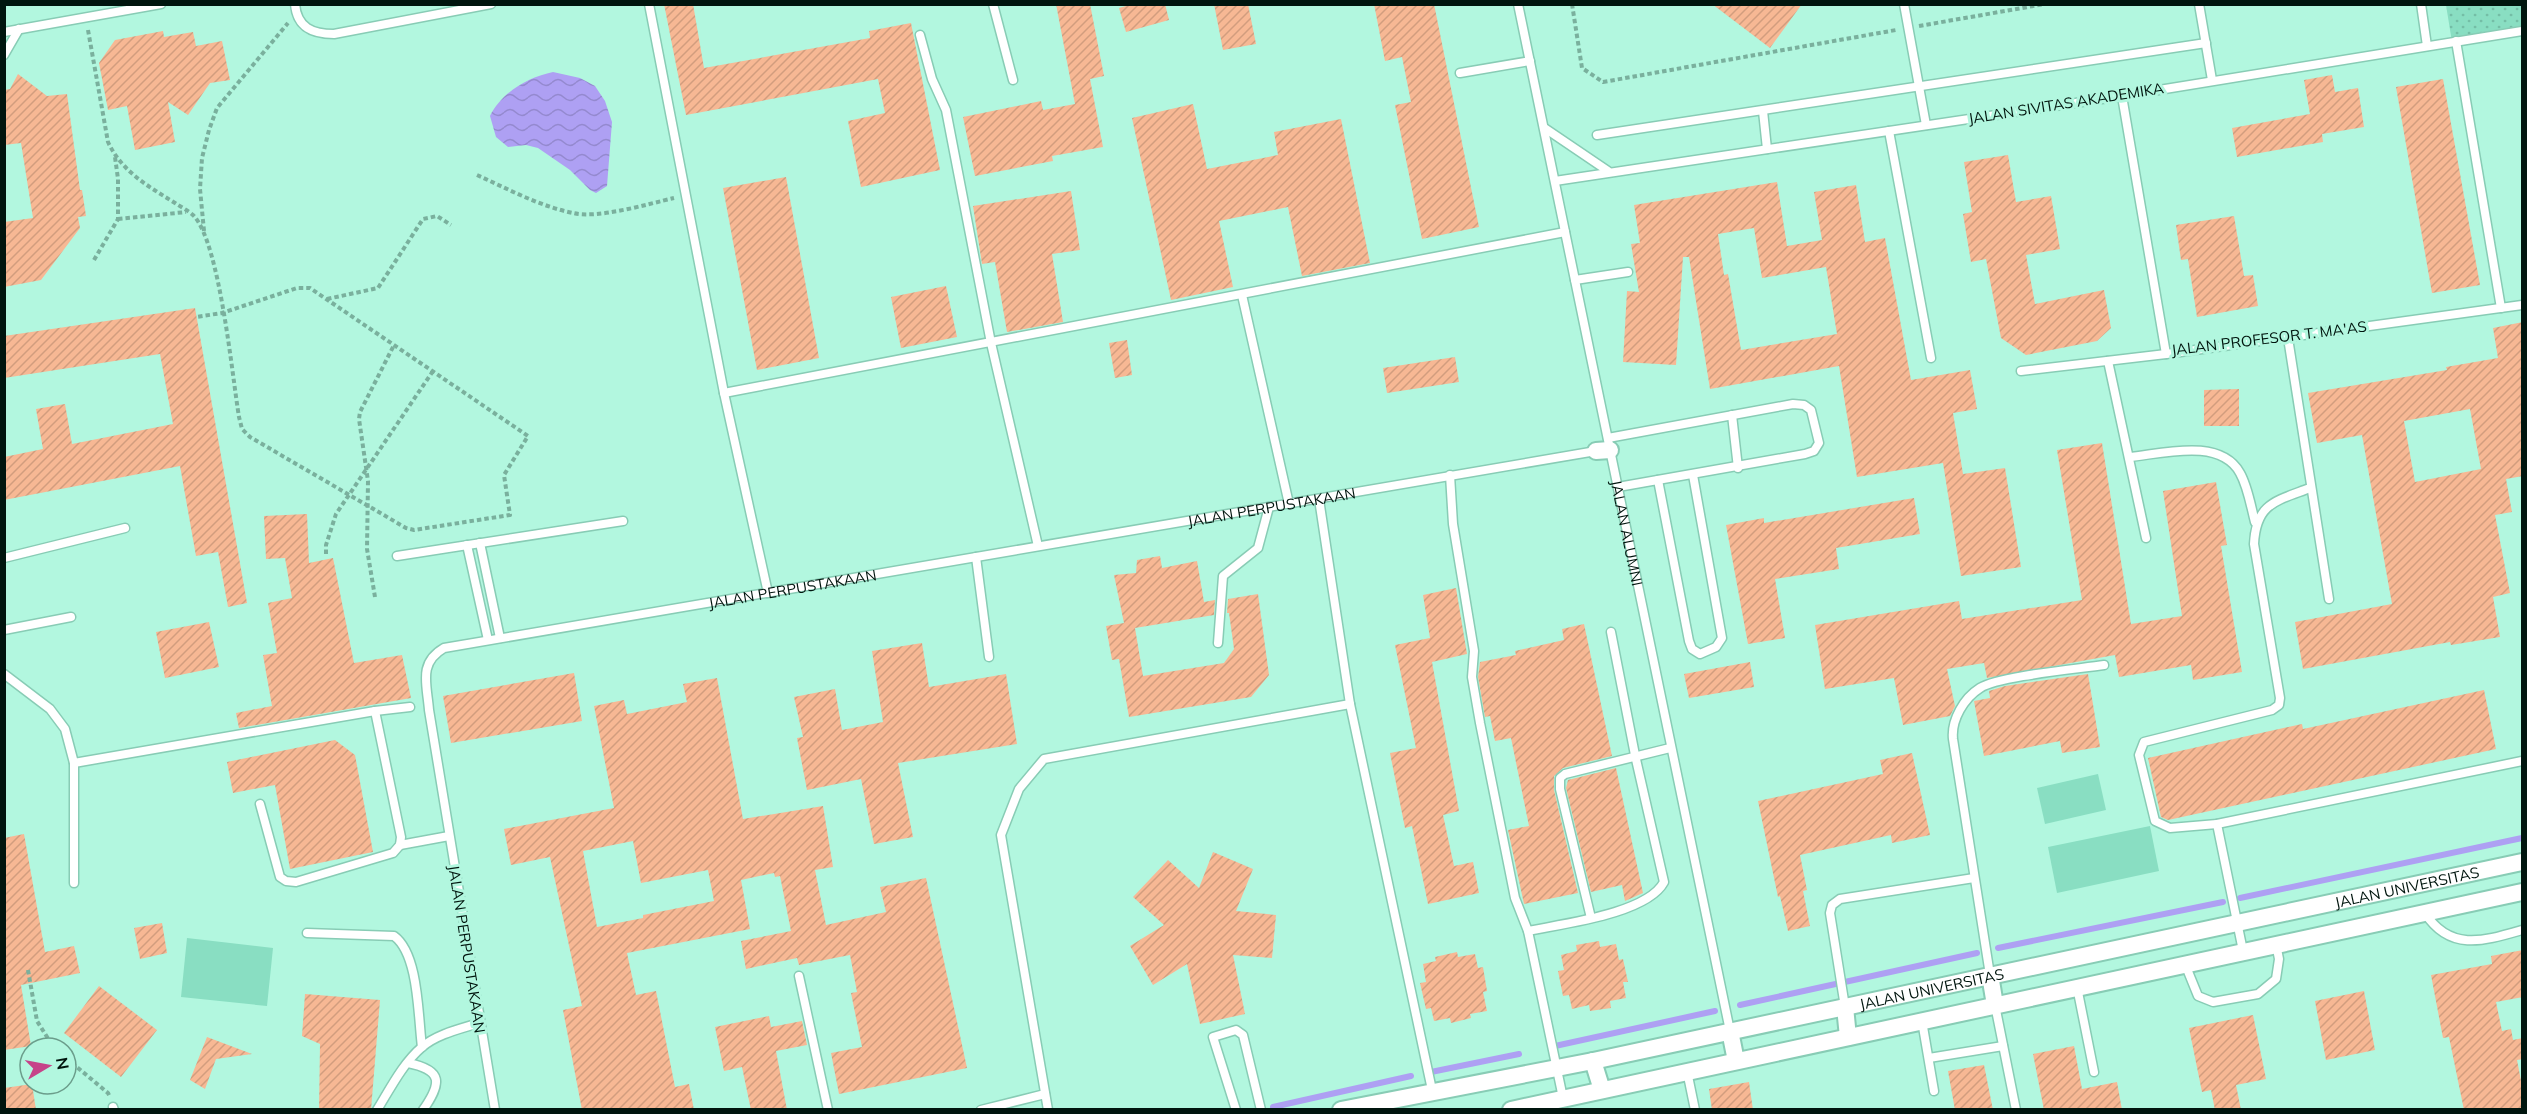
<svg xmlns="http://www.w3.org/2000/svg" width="2527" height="1114" viewBox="0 0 2527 1114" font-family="Mulish,sans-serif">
	<defs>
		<pattern id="grass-dots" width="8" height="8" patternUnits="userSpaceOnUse" patternTransform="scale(1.5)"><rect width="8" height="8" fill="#89dec2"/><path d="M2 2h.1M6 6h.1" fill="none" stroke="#74bea6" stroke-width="1.8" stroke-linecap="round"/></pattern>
		<pattern id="water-waves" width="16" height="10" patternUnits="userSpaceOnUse" patternTransform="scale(1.5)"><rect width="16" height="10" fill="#aea0f3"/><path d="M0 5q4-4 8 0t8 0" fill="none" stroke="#9489cf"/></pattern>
		<pattern id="building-hatch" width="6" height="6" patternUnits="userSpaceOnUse" patternTransform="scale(1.5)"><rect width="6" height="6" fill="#f7b894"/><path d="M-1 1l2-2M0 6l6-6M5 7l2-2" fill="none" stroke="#d29d7e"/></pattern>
	</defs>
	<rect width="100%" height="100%" fill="#b2f7df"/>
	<polygon fill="url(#grass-dots)" points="2446,5 2522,5 2522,31 2452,42"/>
	<g fill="#89dec2">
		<polygon points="2098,774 2106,810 2045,824 2037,788"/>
		<polygon points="2150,826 2159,871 2057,893 2048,847"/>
		<polygon points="187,938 273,948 267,1006 181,997"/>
	</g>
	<path fill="url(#water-waves)" d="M553,72L580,78L595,86L605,101L612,122L607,186L596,193L590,190L570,170L538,148L526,145L508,147L496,137L490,116C501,93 528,77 553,72Z"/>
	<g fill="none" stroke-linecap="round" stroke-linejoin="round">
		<g stroke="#aea0f3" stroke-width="6">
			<polyline points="2240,898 2522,838"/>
			<polyline points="1998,948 2223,902"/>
			<polyline points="1740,1005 1977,953"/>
			<polyline points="1555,1046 1715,1011"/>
			<polyline points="1431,1072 1519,1054"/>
			<polyline points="1273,1107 1411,1076"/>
		</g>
	</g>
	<g fill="url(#building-hatch)" fill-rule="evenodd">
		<polygon points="664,4 693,4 704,68 870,38 869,31 911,23 940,170 861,187 848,121 885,113 878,79 686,115"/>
		<polygon points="1056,4 1090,4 1104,76 1090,79 1103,147 1052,156 1053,161 975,176 963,117 1041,101 1043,110 1075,104"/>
		<polygon points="1133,4 1165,4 1169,20 1126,32 1119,8"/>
		<polygon points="1214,4 1248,4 1256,44 1223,50"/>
		<polygon points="1374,4 1434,4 1479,227 1422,239 1395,105 1411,102 1402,57 1385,61"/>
		<polygon points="1712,4 1802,4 1770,48"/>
		<polygon points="163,31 164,37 193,32 196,46 222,41 230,80 210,83 188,115 168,102 175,142 135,150 127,106 108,110 99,63 115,40"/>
		<polygon points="18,74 47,96 67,94 80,190 82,190 86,216 78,217 80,228 41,280 4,287 4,222 33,218 21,143 4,145 4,90 10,89"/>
		<polygon points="2332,75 2335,92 2358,88 2364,127 2322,134 2323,142 2237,157 2232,128 2310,114 2304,80"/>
		<polygon points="2443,79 2480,285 2432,293 2396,87"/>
		<polygon points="1193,104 1207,169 1278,155 1274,132 1341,119 1370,263 1302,276 1288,207 1219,221 1233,287 1171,300 1132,118"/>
		<polygon points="2008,155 2016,202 2051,196 2060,249 2026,255 2035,304 2104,290 2111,328 2097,341 2026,355 2001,338 1986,259 1971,262 1963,214 1972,212 1964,162"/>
		<polygon points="786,177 819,358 757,370 723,188"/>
		<path d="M1777,182L1787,246L1822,240L1814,192L1856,185L1865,242L1885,238L1911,380L1970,370L1977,409L1953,413L1963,474L2005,468L2021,567L1961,576L1943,463L1857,477L1839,366L1710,389L1689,257H1683L1676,365L1623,362L1627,291L1639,292L1631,244L1640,243L1634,205ZM1754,228L1762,278L1826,267L1837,334L1741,350L1728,274L1724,275L1718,234Z"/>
		<polygon points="1071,191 1080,250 1052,254 1063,322 1007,332 995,262 982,264 973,206"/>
		<polygon points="2234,216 2244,276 2253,275 2258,306 2197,317 2188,259 2181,260 2176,225"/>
		<polygon points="946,286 957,337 901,348 891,297"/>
		<polygon points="195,308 247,603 228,607 218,552 196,556 180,466 4,500 4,457 43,449 36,409 65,404 72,444 173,424 160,354 4,378 4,336"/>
		<path d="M2523,322V476L2506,479L2512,512L2495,515L2510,593L2493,597L2500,637L2451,645L2450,642L2303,669L2295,622L2392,604L2362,435L2317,443L2308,393L2447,370L2446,367L2498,358L2493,328ZM2470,409L2481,469L2415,482L2404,421Z"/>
		<polygon points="1127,340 1132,375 1115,378 1109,343"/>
		<polygon points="1455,357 1459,382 1387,393 1383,368"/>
		<polygon points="2239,389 2239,426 2204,426 2204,390"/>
		<polygon points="2102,443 2131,624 2182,616 2163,491 2216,482 2227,545 2221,546 2242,672 2193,680 2191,665 2119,677 2115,655 1987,678 1984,663 1947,669 1955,706 1950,716 1903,725 1894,678 1825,689 1815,625 1959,601 1962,619 2082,600 2057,450"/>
		<polygon points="1914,498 1920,534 1836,548 1839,569 1775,579 1785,638 1748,644 1726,525 1764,518 1764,523"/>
		<polygon points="307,514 309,563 333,558 354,663 402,655 411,698 239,728 236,713 272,706 263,655 277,653 268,603 292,598 285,558 266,559 264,516"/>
		<polygon points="1160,556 1162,568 1197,561 1204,602 1215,600 1214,615 1135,628 1143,676 1224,663 1234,649 1229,613 1227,613 1228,599 1258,594 1269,675 1251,697 1129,717 1119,659 1112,660 1106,626 1124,623 1114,575 1136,573 1137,560"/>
		<polygon points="1456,588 1467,654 1432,662 1459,811 1443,815 1454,866 1473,862 1479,893 1428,904 1412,826 1405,828 1390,753 1416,748 1395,645 1430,638 1423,595"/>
		<polygon points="209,622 219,667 165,678 156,632"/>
		<polygon points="1584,624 1612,756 1563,768 1554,776 1554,790 1578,893 1524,904 1508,830 1529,826 1511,738 1495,741 1490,716 1485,717 1478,677 1480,662 1516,655 1515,651 1564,640 1562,629"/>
		<polygon points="922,643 929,687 1006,674 1017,744 898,763 913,837 874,844 861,779 807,790 797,738 803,737 794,697 835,689 842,730 883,722 872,651"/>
		<polygon points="1750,662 1754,687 1689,698 1684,674"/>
		<polygon points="574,673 582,721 451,743 443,696"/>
		<polygon points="2088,674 2100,747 2062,753 2060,741 1984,756 1974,701 1990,698 1989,691 2005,686"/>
		<path d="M717,678L743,819L823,806L833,867L815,870L826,925L886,912L880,887L926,878L967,1068L839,1094L831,1053L862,1047L851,993L857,992L850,955L799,965L797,958L746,969L741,941L791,931L780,876L775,877L774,873L741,880L750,929L627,953L636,995L656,991L675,1087L689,1084L694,1110H582L563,1010L582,1006L550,857L511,865L504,829L614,808L594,706L624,700L627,714L687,702L683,684ZM633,841L641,883L708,870L714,901L643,915V918L597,927L583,851Z"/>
		<polygon points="2484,690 2496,749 2168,820 2161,817 2148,758 2302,724 2303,729"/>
		<polygon points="335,740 355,755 373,852 290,869 275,785 233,793 227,762"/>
		<polygon points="1912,753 1930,835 1892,843 1891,835 1800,855 1807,890 1803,891 1810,926 1788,931 1780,896 1778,897 1758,801 1883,774 1880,760"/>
		<polygon points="1616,768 1643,893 1625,901 1622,885 1591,892 1566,788 1568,780"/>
		<polygon points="24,834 45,952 74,946 80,973 21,985 31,1046 4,1050 4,838"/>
		<polygon points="1213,852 1253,869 1236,911 1276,915 1272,958 1233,955 1245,1014 1200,1024 1187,964 1153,985 1130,946 1164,925 1133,897 1168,860 1199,888"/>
		<polygon points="162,923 167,953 140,959 134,928"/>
		<polygon points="1599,941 1600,947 1616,944 1619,960 1623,959 1628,982 1623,982 1626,998 1610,1001 1611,1008 1590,1011 1589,1005 1572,1009 1569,995 1563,996 1558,971 1564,970 1561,955 1577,951 1576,945"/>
		<polygon points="2523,950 2523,997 2496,1002 2502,1031 2511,1029 2513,1040 2523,1038 2523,1059 2517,1060 2523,1091 2523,1110 2464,1110 2449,1037 2443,1038 2431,975 2492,964 2491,956"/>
		<polygon points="1457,952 1458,957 1475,954 1478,968 1483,967 1487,991 1483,992 1487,1011 1470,1014 1471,1018 1451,1023 1450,1018 1434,1021 1431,1008 1426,1009 1420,983 1426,982 1423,964 1436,961 1435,957"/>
		<polygon points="99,986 157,1030 121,1077 64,1033"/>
		<polygon points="2364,991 2375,1050 2326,1060 2315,1001"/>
		<polygon points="305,994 380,1000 371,1110 319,1110 320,1044 302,1036"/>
		<polygon points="2253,1015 2266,1079 2236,1085 2241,1110 2215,1110 2211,1090 2202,1092 2189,1028"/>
		<polygon points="769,1016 771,1027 802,1021 807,1045 776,1051 787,1110 751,1110 742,1067 724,1071 715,1027"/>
		<polygon points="207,1037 252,1054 216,1059 205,1089 190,1080"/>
		<polygon points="2074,1046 2082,1089 2117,1082 2122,1110 2044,1110 2033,1054"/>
		<polygon points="1984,1065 1993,1110 1955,1110 1948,1071"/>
		<polygon points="1749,1082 1753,1110 1712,1110 1709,1089"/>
		<polygon points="32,1084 36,1110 4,1110 4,1088"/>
	</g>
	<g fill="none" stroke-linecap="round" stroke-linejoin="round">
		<defs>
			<g id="service">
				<path d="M295,4C297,28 313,34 334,34L491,4"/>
				<polyline points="649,4 724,393 768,593"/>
				<polyline points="993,4 1013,80"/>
				<path id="s1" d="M1518,4L1730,1031"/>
				<polyline points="1904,4 1926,125"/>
				<polyline points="2199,4 2212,80"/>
				<polyline points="2421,4 2427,46"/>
				<polyline points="4,32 161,4"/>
				<polyline points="920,35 932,79 946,110 991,343 1038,546"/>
				<polyline points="2456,41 2501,308"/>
				<polyline points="4,55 19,29"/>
				<polyline points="1460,73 1530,61"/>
				<polyline points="2122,96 2166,354 2522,305"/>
				<polyline points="1763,111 1767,149"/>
				<polyline points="1546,129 1608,171"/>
				<polyline points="1889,131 1931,358"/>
				<polyline points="1597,135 2206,43"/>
				<polyline points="1555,181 2122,96 2522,31"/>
				<polyline points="1575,280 1628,272"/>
				<polyline points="1242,295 1289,504"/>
				<polyline points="2288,338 2329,599"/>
				<polyline points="2108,361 2146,538"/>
				<polyline points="2021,371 2166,354"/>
				<polyline points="724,393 1565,232"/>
				<polyline points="1732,415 1738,468"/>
				<polyline points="1608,438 1793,404 1804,405 1811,410 1819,443 1814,451 1805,454 1618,487"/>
				<path d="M2129,457C2162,454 2220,437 2240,473C2248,487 2251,507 2255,522"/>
				<polyline points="1450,475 1453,524 1474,651 1472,677 1480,723 1515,898 1528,931 1563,1098"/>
				<polyline points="1658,480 1689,641 1692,649 1700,654 1716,647 1722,638 1693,475"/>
				<path d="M2310,488C2276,501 2256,503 2254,544L2280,698L2279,705L2272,710L2144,742L2139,755L2155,821L2170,828L2217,824L2522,761"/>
				<polyline points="1319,499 1350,704 1432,1090"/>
				<polyline points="480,543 500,638"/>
				<polyline points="467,545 488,640"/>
				<polyline points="397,556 623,521"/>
				<polyline points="976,557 989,657"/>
				<polyline points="4,558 125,528"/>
				<polyline points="4,630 71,617"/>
				<polyline points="1218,643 1223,576 1258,548 1269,507"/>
				<polyline points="4,674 50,709 65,729 74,763 74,883"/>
				<polyline points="74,763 375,711 410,707"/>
				<polyline points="260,804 280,877 286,881 296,882 393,853 400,845 401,837 375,711"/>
				<polyline points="2217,824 2243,951"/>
				<polyline points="400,845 449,836"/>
				<path d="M2425,913C2450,952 2484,941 2522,930"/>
				<polyline points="1591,918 1560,789 1560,778 1565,774 1670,748"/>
				<path d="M1528,931C1561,924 1647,914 1664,882L1635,755L1611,632"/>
				<path d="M307,933L394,936C419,954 418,1017 422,1047"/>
				<polyline points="2185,964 2198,996 2213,1002 2258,994 2276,979 2279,959 2276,944"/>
				<path d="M1990,975L1953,739C1951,720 1964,698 1980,688C1999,676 2078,669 2104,665"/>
				<polyline points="799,976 828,1110"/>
				<polyline points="2077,987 2094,1072"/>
				<polyline points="1995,1005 2016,1110"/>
				<polyline points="1845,1007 1830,913 1832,905 1840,899 1974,878"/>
				<polyline points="1922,1021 1934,1091"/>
				<polyline points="1929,1058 2003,1046"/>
				<path d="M408,1063C443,1070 442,1083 423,1110"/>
				<polyline points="1687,1071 1695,1110"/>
				<polyline points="113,1107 114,1110"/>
				<path d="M377,1110C390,1089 403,1063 422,1047C437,1034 460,1029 479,1023"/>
				<path id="s2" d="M495,1110L429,710C427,684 418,663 444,648L1596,451"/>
				<polyline points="981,1110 1045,1094"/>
				<polyline points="1048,1110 1001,835 1019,789 1044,759 1350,704"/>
				<polyline points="1236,1110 1213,1037 1236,1030 1243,1035 1261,1110"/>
			</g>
			<g id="minor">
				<polyline points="1596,451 1610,450"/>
				<polyline points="1990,975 1995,1005"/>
				<polyline points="1845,1007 1848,1037"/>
				<polyline points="1730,1031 1736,1061"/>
				<polyline points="1593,1061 1602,1090"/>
				<path id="s3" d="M1341,1110L1593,1061L2522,862"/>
				<polyline points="1511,1110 2522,892"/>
			</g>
		</defs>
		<use href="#service" stroke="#88ccb5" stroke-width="11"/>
		<use href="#minor" stroke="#88ccb5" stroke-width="20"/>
		<g stroke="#7ab09d" stroke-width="4" stroke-dasharray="4.5 3" stroke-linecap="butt">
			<polyline points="1572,4 1582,68 1603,82 1896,30"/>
			<polyline points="1919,26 2045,4"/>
			<path d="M88,30L108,142C122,172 148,186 175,203C181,207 189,211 194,216C220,245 232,375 239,417L242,429L250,437L406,528L414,530L510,515L504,475L528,436L310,288H297L222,313L196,317"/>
			<path d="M477,175C508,189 539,206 573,213C598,219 648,204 674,198"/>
			<polyline points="118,219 186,212"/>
			<polyline points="204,231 200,189 202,158 209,130 217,108 288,23"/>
			<polyline points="94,260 118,219 118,179 115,157"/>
			<polyline points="327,299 378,288 423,219 437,216 451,225"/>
			<polyline points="326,554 326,545 336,514 433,371"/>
			<polyline points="375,597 367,549 368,481 359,419 360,412 394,345"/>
			<polyline points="28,970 37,1021 54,1048"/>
			<polyline points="66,1058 108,1093 110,1097"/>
		</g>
		<use href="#service" stroke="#fff" stroke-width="8"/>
		<use href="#minor" stroke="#fff" stroke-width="16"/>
	</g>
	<g text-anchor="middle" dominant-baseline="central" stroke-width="6" stroke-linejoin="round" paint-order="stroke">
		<g font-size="15" fill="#00150e" stroke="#b2f7df">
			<text transform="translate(2066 103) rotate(-9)">JALAN SIVITAS AKADEMIKA</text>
			<text transform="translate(2269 338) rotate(-7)">JALAN PROFESOR T. MA'AS</text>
			<text stroke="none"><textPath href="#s2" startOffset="1314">JALAN PERPUSTAKAAN</textPath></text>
			<text stroke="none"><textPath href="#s1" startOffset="540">JALAN ALUMNI</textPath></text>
			<text stroke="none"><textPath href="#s2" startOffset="828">JALAN PERPUSTAKAAN</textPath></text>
			<text stroke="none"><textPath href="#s3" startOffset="1089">JALAN UNIVERSITAS</textPath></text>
			<text transform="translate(467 949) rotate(81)">JALAN PERPUSTAKAAN</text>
			<text stroke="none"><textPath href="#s3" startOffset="603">JALAN UNIVERSITAS</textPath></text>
		</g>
	</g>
	<rect width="2527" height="1114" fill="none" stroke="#00150e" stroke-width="12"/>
	<g transform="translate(48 1066) rotate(80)"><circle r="28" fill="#b2f7df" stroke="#6b9d8b" stroke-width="1.5"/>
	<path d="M0-4.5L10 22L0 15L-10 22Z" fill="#c64389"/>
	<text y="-9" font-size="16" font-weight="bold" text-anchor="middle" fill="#00150e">N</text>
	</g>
</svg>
